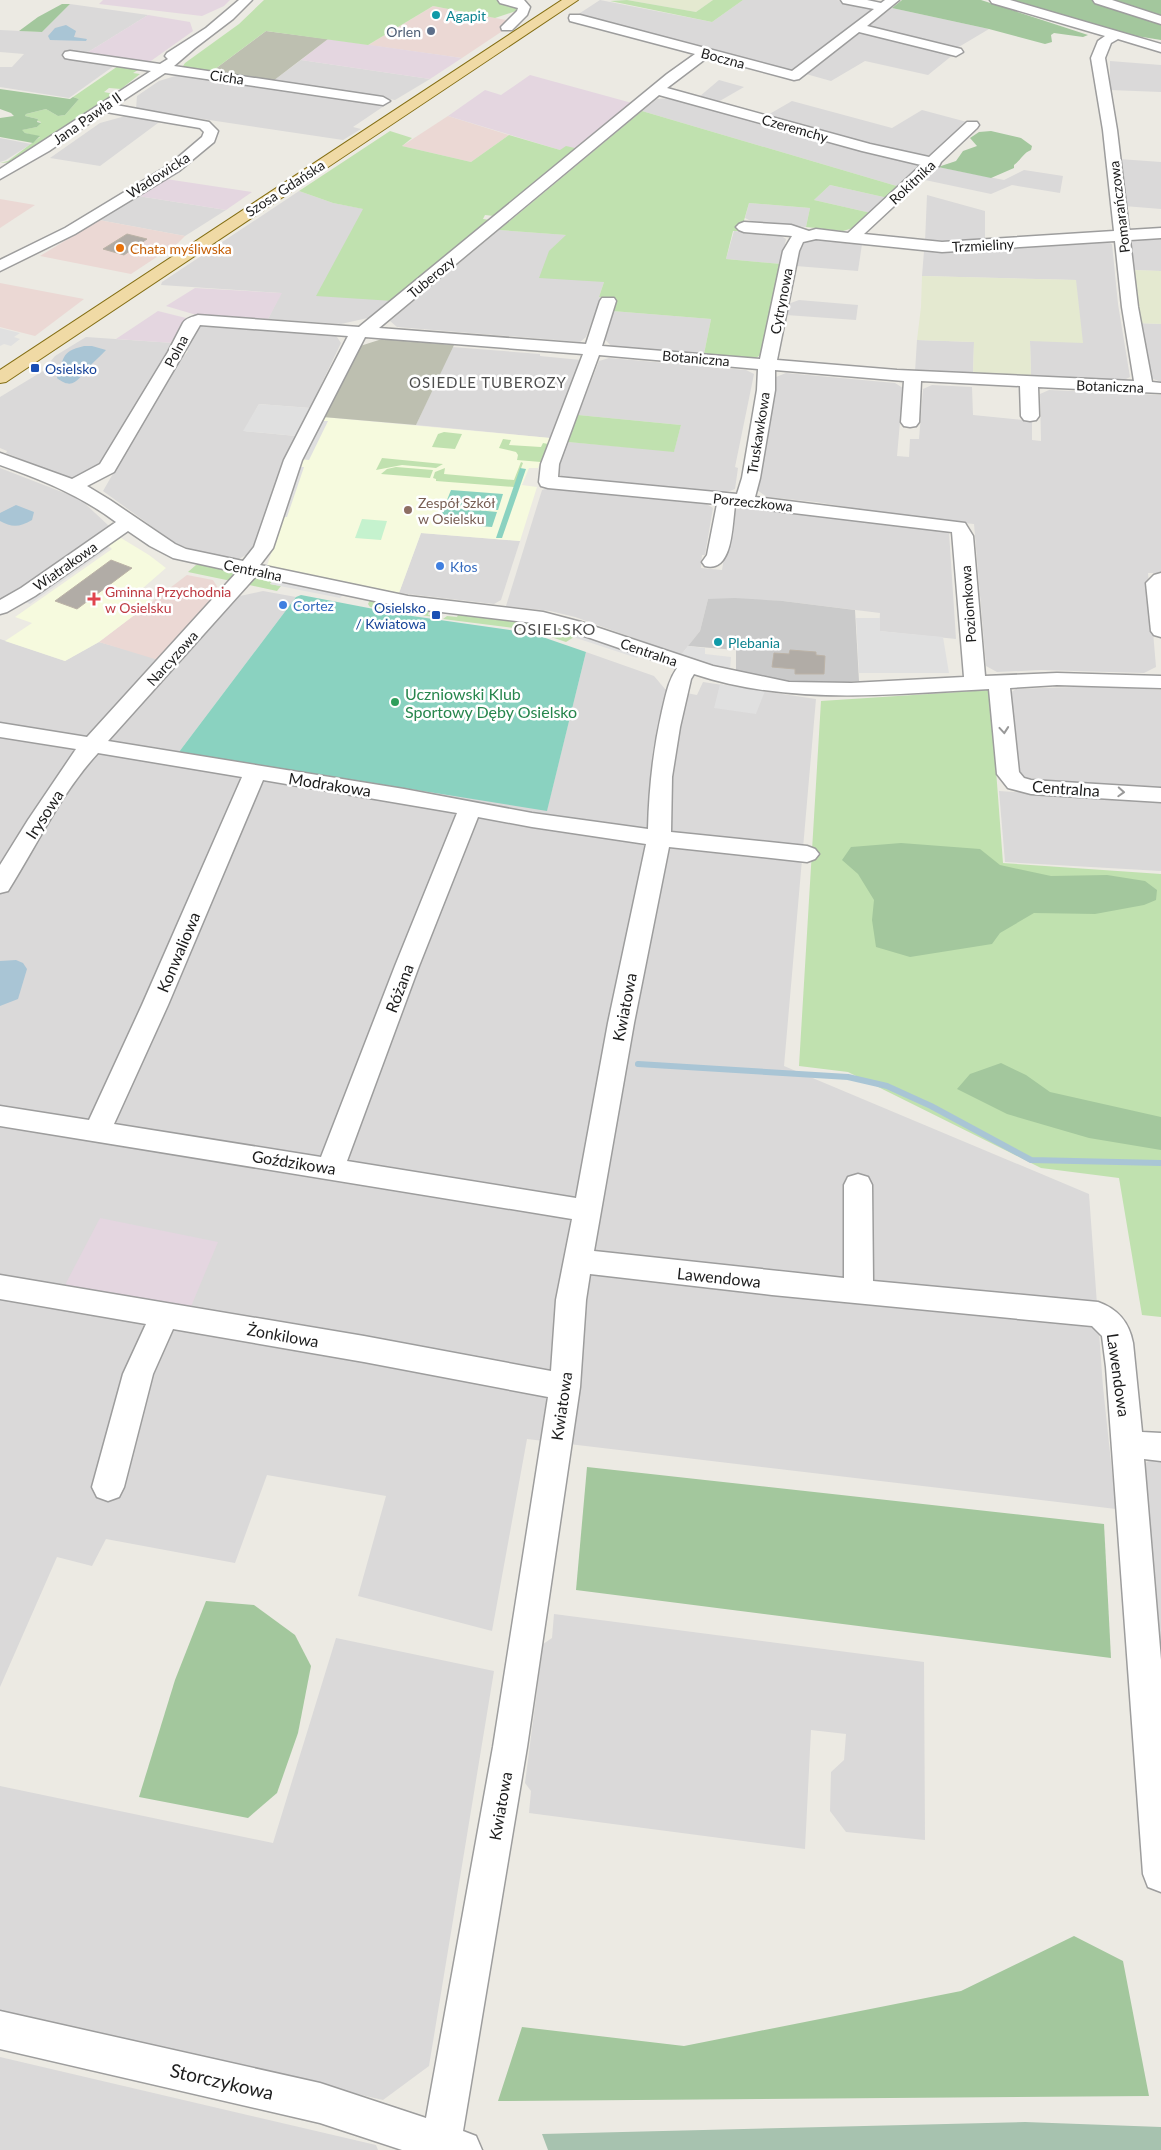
<svg xmlns="http://www.w3.org/2000/svg" width="1161" height="2150" viewBox="0 0 1161 2150" font-family="Lato,sans-serif">
	<rect width="100%" height="100%" fill="#eceae3"/>
	<g fill="#dad9d9">
		<polygon points="600,0 712,22 743,0 837,0 869,6 872,9 795,70 784,71 577,15"/>
		<polygon points="70,4 148,15 85,54 70,52 63,56 118,63 69,98 0,87 0,67 12,67 24,54 0,52 0,30 42,32"/>
		<polygon points="892,8 989,29 957,48 873,28 870,25"/>
		<polygon points="860,33 868,33 954,54 928,75 865,61 831,81 806,74"/>
		<polygon points="301,60 430,79 395,100 273,81"/>
		<polygon points="1110,61 1161,65 1161,92 1110,90"/>
		<polygon points="185,73 387,104 353,127 361,129 343,140 136,109 137,96 159,81"/>
		<polygon points="719,80 744,87 718,102 699,97"/>
		<polygon points="672,98 858,150 915,163 920,168 900,187 642,111 657,99"/>
		<polygon points="792,101 892,128 922,110 967,122 934,154 922,156 867,144 766,116"/>
		<polygon points="129,115 162,120 100,166 50,158 100,123"/>
		<polygon points="0,138 31,144 6,160 0,162"/>
		<polygon points="1119,159 1161,162 1161,209 1124,206"/>
		<polygon points="938,167 1004,180 1024,170 1063,176 1060,193 1012,185 991,194 925,180"/>
		<polygon points="830,185 888,198 871,213 814,200"/>
		<polygon points="299,191 333,203 364,209 393,301 372,317 341,324 268,319 281,293 161,285 162,282"/>
		<polygon points="927,195 985,211 985,240 925,242"/>
		<polygon points="138,196 226,210 185,236 99,220"/>
		<polygon points="749,203 810,208 806,227 753,222 745,218"/>
		<polygon points="499,230 567,235 604,282 599,297 601,298 586,337 580,342 397,327 390,321"/>
		<polygon points="734,231 778,234 786,239 781,264 726,259"/>
		<polygon points="1161,236 1161,271 1131,270 1128,241 1135,237"/>
		<polygon points="812,238 862,244 858,271 796,266 802,241"/>
		<polygon points="1105,241 1112,244 1118,304 1130,377 1124,380 1031,376 1030,341 1076,280 922,276 924,251 940,253"/>
		<polygon points="799,300 858,305 856,320 786,315 788,304"/>
		<polygon points="612,311 711,319 704,354 611,346 604,338"/>
		<polygon points="1138,323 1161,324 1161,382 1148,377"/>
		<polygon points="198,324 335,334 341,343 310,408 259,404 244,431 296,436 275,485 253,551 237,560 197,551 176,544 103,491 180,357 185,355 188,351 184,349"/>
		<polygon points="86,337 174,343 94,473 75,481 6,453 7,451 0,448 0,397 43,371 55,356"/>
		<polygon points="917,340 974,342 973,374 915,372"/>
		<polygon points="452,347 540,354 540,356 581,360 550,438 416,425"/>
		<polygon points="609,358 746,370 754,374 735,467 738,468 735,489 724,493 564,478 556,472 568,442 674,451 681,425 578,415 599,361"/>
		<polygon points="786,373 895,383 903,388 897,456 909,457 910,439 919,439 923,389 932,385 972,387 973,415 1032,421 1032,440 1041,441 1040,394 1049,390 1161,395 1161,573 1148,573 1156,667 1144,673 1041,670 997,672 986,666 974,524 904,517 816,502 767,497 757,490 776,377"/>
		<polygon points="0,468 80,499 109,526 0,603"/>
		<polygon points="551,487 705,503 713,508 705,555 702,555 701,568 722,570 732,511 742,507 939,527 949,532 956,639 879,631 880,613 783,601 708,599 700,631 681,655 575,617 550,611 506,606 542,490"/>
		<polygon points="421,533 520,541 501,600 494,604 399,593"/>
		<polygon points="263,591 296,597 179,752 547,810 586,652 654,676 665,689 697,695 703,682 816,699 784,1066 1089,1194 1103,1387 1116,1509 527,1439 492,1631 358,1596 386,1496 267,1475 235,1563 106,1539 92,1566 57,1557 0,1687 0,639 65,661 99,642 178,664 240,596"/>
		<polygon points="1100,686 1161,690 1161,788 1025,780 1018,775 1010,693 1016,689"/>
		<polygon points="999,791 1161,801 1161,871 1005,862"/>
		<polygon points="1154,1456 1161,1457 1161,1712 1139,1469"/>
		<polygon points="554,1614 924,1662 925,1840 846,1832 830,1811 831,1772 844,1760 846,1734 811,1730 805,1849 529,1813 531,1791 525,1783 543,1644 552,1638"/>
		<polygon points="336,1638 494,1671 429,2066 383,2100 0,2012 0,1786 273,1843"/>
		<polygon points="0,2057 376,2145 378,2150 0,2150"/>
	</g>
	<g fill="#ebd8d4">
		<polygon points="433,6 516,22 462,58 368,45"/>
		<polygon points="448,116 509,135 471,162 402,146"/>
		<polygon points="0,199 35,205 0,228"/>
		<polygon points="99,220 185,236 178,243 131,274 40,256"/>
		<polygon points="0,283 84,299 35,336 0,327"/>
		<polygon points="187,575 213,580 220,591 158,660 99,642"/>
	</g>
	<g fill="#e4d6e0">
		<polygon points="103,0 230,0 224,6 202,16 99,4"/>
		<polygon points="148,15 190,22 193,31 148,63 85,54"/>
		<polygon points="328,39 462,58 430,79 301,60"/>
		<polygon points="530,75 632,103 579,149 560,150 448,116 485,90 501,95"/>
		<polygon points="166,179 252,192 226,210 138,196"/>
		<polygon points="195,288 282,293 268,319 193,314 166,306"/>
		<polygon points="158,311 186,318 174,343 116,339"/>
		<polygon points="100,1218 218,1242 190,1309 65,1285"/>
	</g>
	<g fill="#f6fade">
		<polygon points="323,417 550,438 538,468 529,468 522,485 537,487 520,541 421,533 399,593 267,566 301,463"/>
		<polygon points="121,538 149,555 166,568 143,588 151,591 143,598 153,601 99,642 65,661 5,641 32,623 15,617 112,549 108,545"/>
	</g>
	<polygon fill="#cacaca" points="735,598 783,601 855,610 859,681 816,685 790,684 736,672 736,650 688,646 700,631 708,599"/>
	<g fill="#bdbfb0">
		<polygon points="266,31 328,39 273,81 211,72"/>
		<polygon points="382,339 454,345 416,425 323,417 357,347"/>
	</g>
	<g fill="#e4e9d0">
		<polygon points="627,0 713,0 696,12"/>
		<polygon points="1131,270 1161,271 1161,324 1138,323"/>
		<polygon points="922,276 1076,280 1083,343 1030,341 1031,376 973,374 974,342 917,340 921,307"/>
	</g>
	<g fill="#c0e1af">
		<polygon points="264,0 496,0 515,4 519,10 495,18 433,6 368,45 266,31 211,72 181,69 185,63 239,24"/>
		<polygon points="627,0 696,12 713,0 743,0 712,22 610,1"/>
		<polygon points="121,64 143,67 133,73 140,74 121,89 109,88 104,92 114,94 14,162 0,163 8,161 40,137 25,133 21,130 37,127 41,122 37,121 38,119 25,116 26,114 46,109 58,116 65,115 79,99 73,97"/>
		<polygon points="642,111 900,187 888,198 830,185 814,200 871,213 853,228 843,231 806,227 810,208 749,203 741,231 733,231 726,259 781,264 764,353 754,359 704,354 711,319 612,311 615,299 599,297 604,282 539,278 549,251 566,235 499,230"/>
		<polygon points="390,131 412,138 402,146 471,162 509,135 560,150 566,146 579,149 494,216 485,215 483,219 490,220 393,301 316,296 363,209 333,203 299,191"/>
		<polygon points="578,415 681,425 674,452 568,442"/>
		<polygon points="444,432 462,434 455,449 432,447 438,434"/>
		<polygon points="503,439 511,440 509,445 541,447 543,443 548,444 541,462 517,460 518,455 516,452 499,448"/>
		<polygon points="382,458 443,464 436,468 402,465 376,470"/>
		<polygon points="521,462 523,463 514,487 436,481 436,479 433,478 435,472 445,468 444,474 514,480"/>
		<polygon points="396,467 433,470 430,478 381,474 387,469"/>
		<polygon points="202,564 231,570 236,574 236,582 188,572 196,565"/>
		<polygon points="264,577 275,578 270,584 281,586 277,591 245,584 250,579"/>
		<polygon points="371,598 429,612 428,615 441,617 440,618 370,607 368,604"/>
		<path d="M458,615C496,615 533,620 569,631L567,635L574,637L566,642L530,630L443,619L447,616L457,617Z"/>
		<polygon points="990,690 1003,863 1161,874 1161,1317 1142,1315 1119,1178 1041,1168 848,1072 799,1066 821,701"/>
	</g>
	<g fill="#a3c79d">
		<polygon points="902,0 981,0 1088,35 1083,37 1054,33 1051,35 1052,42 1045,44 989,29 892,8"/>
		<polygon points="1004,0 1092,0 1161,22 1161,40 1130,35"/>
		<polygon points="1104,0 1161,0 1161,19"/>
		<polygon points="62,4 70,4 42,32 19,31 38,17"/>
		<polygon points="0,89 70,99 73,97 79,99 65,115 58,116 46,109 26,114 25,116 38,119 37,122 41,123 37,127 22,130 25,133 40,136 33,143 0,137 0,118 14,116 11,113 0,109"/>
		<path d="M991,131L1021,138L1032,146L1031,150C1023,153 1021,160 1014,165V168L991,178L938,167L956,161L963,151L977,146L970,138L979,132Z"/>
		<polygon points="901,843 980,849 1000,865 1051,876 1107,875 1145,881 1157,890 1156,900 1144,905 1095,914 1034,913 1000,933 992,944 910,957 876,947 872,920 874,900 858,874 842,860 851,847"/>
		<polygon points="1001,1063 1026,1075 1050,1092 1161,1117 1161,1150 1089,1138 1007,1114 957,1089 970,1074"/>
		<polygon points="587,1467 1104,1524 1111,1658 576,1590"/>
		<polygon points="206,1601 254,1605 295,1635 311,1666 298,1733 277,1793 248,1818 139,1797 175,1680"/>
		<polygon points="1074,1936 1123,1961 1149,2096 498,2101 522,2027 684,2046 961,1991"/>
	</g>
	<polygon fill="#a7c2af" points="1025,2122 1161,2127 1161,2150 548,2150 542,2134"/>
	<polygon fill="#c5f2ce" points="362,519 387,521 381,540 355,538"/>
	<g fill="#8ad2c0">
		<polygon points="520,468 526,469 502,538 496,538"/>
		<polygon points="451,490 503,494 498,510 445,505"/>
		<polygon points="444,507 497,512 492,527 438,523"/>
		<polygon points="301,595 405,615 531,633 586,652 547,811 179,752 296,597"/>
	</g>
	<g fill="#e0e0e0">
		<polygon points="0,328 20,333 14,337 20,339 11,346 4,344 0,346"/>
		<polygon points="259,404 310,408 296,436 243,431"/>
		<polygon points="318,421 328,421 309,460 299,459"/>
		<polygon points="295,467 304,467 287,517 278,517"/>
		<polygon points="102,545 109,548 30,604 22,601"/>
		<polygon points="275,578 344,593 340,598 270,584"/>
		<polygon points="856,618 880,618 880,631 943,637 949,673 859,673"/>
		<polygon points="571,630 641,653 637,658 567,635"/>
		<polygon points="688,646 705,648 705,654 731,657 730,670 681,655"/>
		<polygon points="720,684 765,691 756,714 714,708"/>
	</g>
	<g fill="#a9c5d5">
		<polygon points="66,25 76,31 74,37 87,39 86,41 50,40 48,36 55,28"/>
		<path d="M84,346H92L106,350C101,356 94,361 89,367C79,377 74,392 57,378C65,359 59,352 84,346Z"/>
		<path d="M16,505L34,512L32,520C20,527 12,528 0,521V513Z"/>
		<polygon points="16,960 23,963 27,969 18,999 0,1006 0,961"/>
	</g>
	<g fill="none" stroke-linecap="round" stroke-linejoin="round">
		<polyline stroke="#a9c5d5" stroke-width="6" points="638,1064 848,1077 887,1086 931,1106 1031,1160 1161,1163"/>
	</g>
	<g fill="#b1aca6" stroke="#bcb3a7">
		<polygon points="127,234 147,239 124,255 103,249"/>
		<polygon points="111,560 132,568 77,609 55,601"/>
		<polygon points="790,650 816,652 816,655 825,656 824,674 795,674 795,669 772,667 774,653 789,654"/>
	</g>
	<g fill="none" stroke-linecap="round" stroke-linejoin="round">
		<defs>
			<g id="minor">
				<polygon points="239,0 252,0 233,19 195,48 174,66 383,97 390,101 383,105 165,73 116,105 209,122 218,131 214,142 179,171 75,234 0,271 0,260 65,228 169,165 202,137 204,132 200,128 106,112 49,151 0,179 0,169 151,71 70,59 65,58 63,55 65,52 70,51 160,64 168,59 165,56 167,53 206,28"/>
				<polygon points="498,0 524,0 530,7 527,15 512,30 502,30 501,27 517,11 518,8 500,3"/>
				<path d="M841,0H867L881,3L885,0H899L867,26L961,49L963,52L956,56L859,32L799,79L794,80L708,57L667,88L870,144L929,157L967,122H977L979,125L977,128L941,162L939,166L936,167L864,234L942,242L1114,231L1103,130L1091,58L1098,41L1105,36L992,3L990,0H1010L1161,44V52L1118,39L1111,43L1105,58L1117,130L1129,230L1161,228V238L1130,240L1138,307L1152,382L1161,383V393L1038,387L1039,416L1036,420L1030,421L1024,420L1021,416L1020,386L921,381L919,422L916,426L910,427L904,426L901,422L904,381L775,370V390L760,478L755,497L965,523L973,536L985,676L1057,673L1161,676V688L1057,685L1010,688L1019,772L1024,778L1031,780L1161,788V802L1031,794L1008,788L997,774L989,689C891,694 790,706 694,674L691,679L680,727L672,777L671,832L807,846L815,849L819,854L815,859L807,862L669,847L634,1023L594,1251L844,1278V1185L848,1177L858,1174L868,1177L872,1185L873,1281L1098,1302C1118,1309 1129,1322 1133,1343L1142,1432L1161,1433V1461L1144,1459L1161,1660V1892L1148,1887L1143,1874L1106,1367L1102,1336L1092,1326L772,1295L590,1274L586,1300L580,1387L527,1747L463,2131L476,2136L482,2150H402L320,2123L0,2049V2011L320,2083L426,2118L493,1747L548,1397L364,1362L173,1329L153,1374L124,1487L119,1497L108,1501L97,1497L92,1487L123,1374L146,1324L0,1299V1275L364,1336L551,1371L556,1300L572,1219L0,1126V1106L89,1120L142,1005L242,777L98,753C61,793 37,845 8,891L0,893V865L28,820L76,749L0,737V723L87,737L237,572L173,558L150,546L128,531L35,596L7,612L0,614V600L21,588L116,522C80,495 42,480 0,465V453L72,479L100,464L168,352L183,323C186,318 192,317 198,315L359,327L667,74L695,54L570,21L569,18L570,15H580L792,71L874,9L843,3ZM659,95L862,151L921,165L848,233L816,229L809,231L791,225L744,222L739,224L736,227L739,230L744,232L792,236L783,251L760,359L602,346L616,301L614,298H602L600,301L586,344L379,328ZM816,239L942,252L1115,241L1122,307L1134,381L897,370L777,360L799,251L803,242ZM200,325L348,336L284,460L254,547L243,561L186,549L175,544L110,500L87,486L114,472ZM365,337L583,354L541,464L539,482L541,486L548,488L717,504L707,555L702,562L705,566C733,573 732,525 735,506L952,532L964,677L851,683L789,682L713,666L581,622L543,612L408,596L260,565L273,548L302,460ZM599,355L758,369L757,390L742,478L737,494L558,477L559,464ZM256,576L408,608L542,624L567,630L677,668C668,681 666,695 662,711C653,750 649,789 648,829L532,813L404,789L108,741ZM263,780L457,813L395,966L321,1157L114,1124L168,1005ZM478,817L532,827L646,844L608,1023L576,1198L347,1161L419,966Z"/>
				<polygon points="1093,0 1112,0 1161,16 1161,24 1095,3"/>
				<polygon points="1161,573 1161,637 1154,635 1151,631 1146,583 1154,575"/>
			</g>
			<polygon id="major" points="562,0 578,0 6,382 0,383 0,370"/>
		</defs>
		<use href="#minor" stroke="#9d9d9d" stroke-width="3"/>
		<use href="#major" stroke="#826d12" stroke-width="2"/>
		<use href="#minor" fill="#fff" fill-rule="evenodd"/>
		<use href="#major" fill="#f0daa5" fill-rule="evenodd"/>
	</g>
	<defs><path id="oneway-chevron" d="M-2-3.5L2.5 0L-2 3.5" fill="none" stroke-width="1.6" stroke-linecap="round" stroke-linejoin="round" transform="scale(1.25)"/></defs>
	<g stroke="#999">
		<use href="#oneway-chevron" transform="translate(1004 730) rotate(85)"/>
		<use href="#oneway-chevron" transform="translate(1121 792) rotate(3)"/>
	</g>
	<g fill="#0f9aa8" stroke="#fff" stroke-width="2">
		<circle cx="436" cy="15" r="5"/>
		<circle cx="718" cy="642" r="5"/>
	</g>
	<circle fill="#5c6f8a" stroke="#fff" stroke-width="2" cx="431" cy="31" r="5"/>
	<circle fill="#e8710a" stroke="#fff" stroke-width="2" cx="120" cy="248" r="5"/>
	<g fill="#1a4fb4" stroke="#fff" stroke-width="2">
		<rect x="30" y="363" width="10" height="10" rx="2.5"/>
		<rect x="431" y="610" width="10" height="10" rx="2.5"/>
	</g>
	<circle fill="#8d6e63" stroke="#fff" stroke-width="2" cx="408" cy="510" r="5"/>
	<g fill="#3f7fe0" stroke="#fff" stroke-width="2">
		<circle cx="440" cy="566" r="5"/>
		<circle cx="283" cy="605" r="5"/>
	</g>
	<path fill="#e0444e" stroke="#fff" stroke-width="2" d="M91.5 591.5h5v5h5v5h-5v5h-5v-5h-5v-5h5z"/>
	<circle fill="#2e9e5b" stroke="#fff" stroke-width="2" cx="395" cy="702" r="5"/>
	<g text-anchor="middle" dominant-baseline="central" stroke-width="5" stroke-linejoin="round" paint-order="stroke">
		<g font-size="14" fill="#0d838f" stroke="#fff" text-anchor="start">
			<text x="446" y="15">Agapit</text>
			<text x="728" y="642">Plebania</text>
		</g>
		<g font-size="14" fill="#4e5e75" stroke="#fff" text-anchor="end">
			<text x="421" y="31">Orlen</text>
		</g>
		<g font-size="14" fill="#1c1c1c" stroke="#fff">
			<text transform="translate(723 58) rotate(15)">Boczna</text>
			<text transform="translate(227 77) rotate(8)">Cicha</text>
			<text transform="translate(87 118) rotate(-35)">Jana Pawła II</text>
			<text transform="translate(795 128) rotate(16)">Czeremchy</text>
			<text transform="translate(158 175) rotate(-33)">Wadowicka</text>
			<text transform="translate(912 182) rotate(-43)">Rokitnika</text>
			<text transform="translate(285 188) rotate(-33)">Szosa Gdańska</text>
			<text transform="translate(1119 207) rotate(-97)">Pomarańczowa</text>
			<text transform="translate(983 245) rotate(-3)">Trzmieliny</text>
			<text transform="translate(431 277) rotate(-40)">Tuberozy</text>
			<text transform="translate(781 301) rotate(-79)">Cytrynowa</text>
			<text transform="translate(176 351) rotate(-62)">Polna</text>
			<text transform="translate(696 358) rotate(5)">Botaniczna</text>
			<text transform="translate(1110 386) rotate(2)">Botaniczna</text>
			<text transform="translate(758 433) rotate(-81)">Truskawkowa</text>
			<text transform="translate(753 502) rotate(6)">Porzeczkowa</text>
			<text transform="translate(65 566) rotate(-35)">Wiatrakowa</text>
			<text transform="translate(253 570) rotate(12)">Centralna</text>
			<text transform="translate(968 604) rotate(-94)">Poziomkowa</text>
			<text transform="translate(649 652) rotate(19)">Centralna</text>
			<text transform="translate(172 658) rotate(-48)">Narcyzowa</text>
		</g>
		<g font-size="14" fill="#c56008" stroke="#fff" text-anchor="start">
			<text x="130" y="248">Chata myśliwska</text>
		</g>
		<g font-size="14" fill="#164399" stroke="#fff" text-anchor="start">
			<text x="45" y="368">Osielsko</text>
			<text x="426" y="607" text-anchor="end">Osielsko<tspan x="426" dy="16">/ Kwiatowa</tspan></text>
		</g>
		<g font-size="14" fill="#785e54" stroke="#fff" text-anchor="start">
			<text x="418" y="502">Zespół Szkół<tspan x="418" dy="16">w Osielsku</tspan></text>
		</g>
		<g font-size="14" fill="#366cbe" stroke="#fff" text-anchor="start">
			<text x="450" y="566">Kłos</text>
			<text x="293" y="605">Cortez</text>
		</g>
		<g font-size="14" fill="#be3a42" stroke="#fff" text-anchor="start">
			<text x="105" y="591">Gminna Przychodnia<tspan x="105" dy="16">w Osielsku</tspan></text>
		</g>
		<g font-size="15" letter-spacing="1" fill="#4f4f4f" stroke="#fff">
			<text x="488" y="382">OSIEDLE TUBEROZY</text>
		</g>
		<g font-size="16" letter-spacing="1" fill="#4f4f4f" stroke="#fff">
			<text x="555" y="628">OSIELSKO</text>
		</g>
		<g font-size="16" fill="#27864d" stroke="#fff" text-anchor="start">
			<text x="405" y="693">Uczniowski Klub<tspan x="405" dy="18">Sportowy Dęby Osielsko</tspan></text>
		</g>
		<g font-size="16" fill="#1c1c1c" stroke="#fff">
			<text transform="translate(330 784) rotate(9)">Modrakowa</text>
			<text transform="translate(1066 788) rotate(4)">Centralna</text>
			<text transform="translate(44 814) rotate(-57)">Irysowa</text>
			<text transform="translate(178 952) rotate(-67)">Konwaliowa</text>
			<text transform="translate(399 988) rotate(-69)">Różana</text>
			<text transform="translate(624 1007) rotate(-79)">Kwiatowa</text>
			<text transform="translate(294 1162) rotate(9)">Goździkowa</text>
			<text transform="translate(719 1277) rotate(6)">Lawendowa</text>
			<text transform="translate(283 1335) rotate(10)">Żonkilowa</text>
			<text transform="translate(1119 1375) rotate(82)">Lawendowa</text>
			<text transform="translate(561 1406) rotate(-82)">Kwiatowa</text>
			<text transform="translate(500 1806) rotate(-80)">Kwiatowa</text>
		</g>
		<g font-size="19" fill="#1c1c1c" stroke="#fff">
			<text transform="translate(222 2081) rotate(13)">Storczykowa</text>
		</g>
	</g>
</svg>
